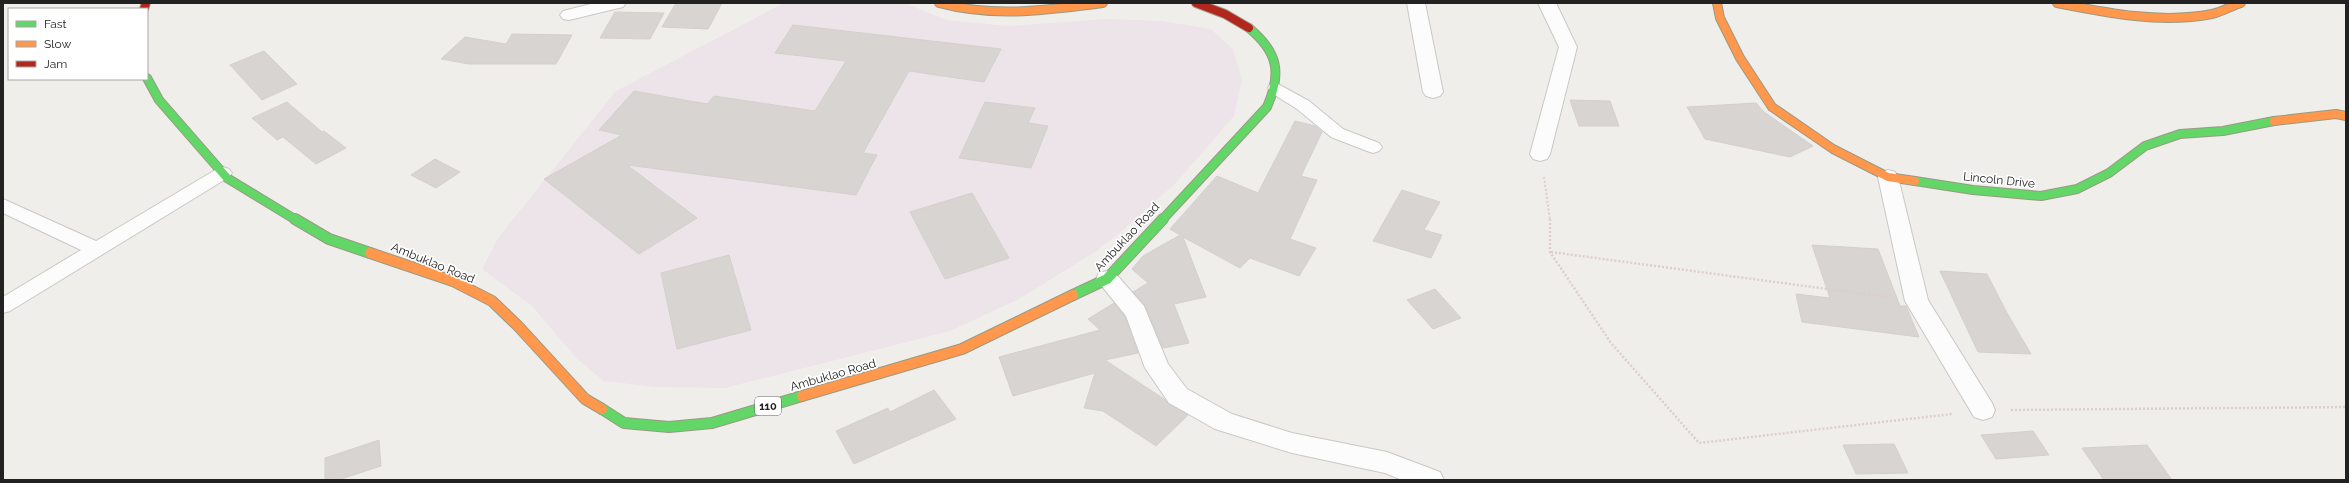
<svg xmlns="http://www.w3.org/2000/svg" width="2349" height="483" viewBox="0 0 2349 483" font-family="Raleway,sans-serif">
	<rect width="100%" height="100%" fill="#f0eeeb"/>
	<polygon fill="#ede4e9" points="784,3 905,3 946,20 1008,26 1106,19 1162,21 1211,29 1233,49 1242,80 1234,116 1174,185 1117,235 1095,252 1019,299 950,331 725,388 655,387 604,381 577,359 532,306 482,269 498,238 616,91"/>
	<g fill="#d7d4d2" stroke="#d3d0cc">
		<polygon points="676,3 722,3 708,29 662,27"/>
		<polygon points="615,12 664,13 650,39 600,38"/>
		<polygon points="793,25 1001,49 984,82 909,71 863,153 877,155 856,195 627,165 697,218 639,254 544,179 622,135 599,130 634,91 707,104 714,96 815,111 846,61 775,53"/>
		<polygon points="512,34 572,35 556,64 469,64 441,59 465,37 506,44"/>
		<polygon points="264,51 297,84 262,100 230,65"/>
		<polygon points="1570,100 1610,101 1619,126 1579,126"/>
		<polygon points="287,102 322,132 324,131 346,148 316,164 283,137 277,140 252,118"/>
		<polygon points="985,102 1035,108 1028,123 1048,126 1031,168 959,158"/>
		<polygon points="1756,103 1764,112 1813,146 1790,157 1705,139 1687,107"/>
		<polygon points="1295,121 1315,126 1322,132 1301,176 1317,180 1290,239 1316,248 1299,276 1250,258 1240,268 1183,237 1206,297 1174,304 1189,343 1163,348 1145,305 1133,292 1148,283 1132,269 1143,256 1180,235 1170,229 1217,176 1258,193"/>
		<polygon points="435,159 460,172 436,188 411,175"/>
		<polygon points="1402,190 1440,202 1424,230 1442,235 1431,258 1373,241"/>
		<polygon points="972,193 1009,258 945,279 910,212"/>
		<polygon points="1812,245 1878,249 1900,306 1906,306 1919,337 1802,322 1796,294 1830,298"/>
		<polygon points="729,255 751,330 677,349 661,273"/>
		<polygon points="1940,271 1987,274 2007,313 2031,354 1978,352"/>
		<polygon points="1435,289 1461,318 1433,329 1407,300"/>
		<polygon points="1114,303 1125,317 1138,353 1105,360 1188,415 1156,446 1103,411 1084,408 1095,373 1013,396 999,357 1100,330 1088,319"/>
		<polygon points="934,390 956,419 854,464 836,431 888,408 890,412"/>
		<polygon points="2033,431 2049,455 1996,459 1981,435"/>
		<polygon points="379,440 381,466 338,480 325,480 325,458"/>
		<polygon points="1894,444 1908,473 1856,474 1843,445"/>
		<polygon points="2147,445 2172,480 2104,480 2082,448"/>
	</g>
	<g fill="none" stroke-linecap="round" stroke-linejoin="round">
		<defs>
			<g id="lane">
				<polygon points="1276,83 1309,101 1343,129 1379,143 1382,147 1379,151 1373,153 1367,151 1331,137 1297,109 1270,92 1268,88 1270,84"/>
				<polygon points="223,167 229,169 232,173 229,177 10,311 3,313 3,297 81,250 3,213 3,199 96,241 217,169"/>
			</g>
			<g id="street">
				<polygon points="595,3 626,3 623,7 569,20 563,19 560,15 563,11"/>
				<polygon points="1407,3 1425,3 1443,92 1440,96 1433,98 1426,96 1423,92"/>
				<polygon points="1538,3 1556,3 1577,47 1550,154 1547,159 1540,161 1533,159 1530,154 1559,47"/>
				<polygon points="1888,170 1895,172 1898,177 1928,300 1992,403 1995,410 1992,417 1983,420 1974,417 1905,301 1878,177 1881,172"/>
				<polygon points="1107,271 1115,273 1144,306 1168,364 1187,389 1232,414 1292,433 1387,452 1440,472 1444,480 1402,480 1385,473 1292,453 1215,429 1169,403 1145,368 1126,316 1096,279 1099,273"/>
			</g>
			<g id="fast-far1">
				<polyline points="147,78 159,100 227,178 296,220"/>
				<polyline points="1915,181 1973,190 2041,196 2077,189 2109,173 2145,146 2180,134 2223,131 2274,121"/>
				<path d="M1162,220L1267,107C1282,73 1278,52 1249,28"/>
			</g>
			<g id="fast">
				<polyline points="295,219 329,239 370,253"/>
				<polyline points="1073,295 1107,279 1163,219"/>
				<polyline points="602,409 624,423 669,427 712,423 802,396"/>
			</g>
			<g id="slow-far1">
				<path d="M939,3C994,18 1047,10 1103,3"/>
				<polyline points="1717,3 1720,18 1740,58 1772,107 1833,149 1888,177 1915,181"/>
				<path d="M2057,3C2107,13 2161,24 2212,14C2222,12 2231,6 2241,3"/>
				<polyline points="2274,121 2336,114 2346,116"/>
			</g>
			<g id="slow">
				<polyline points="370,253 453,281 492,301 518,326 585,399 602,409"/>
				<polyline points="802,396 962,349 1073,295"/>
			</g>
			<g id="jam">
				<polyline points="1196,3 1225,14 1249,28"/>
				<polyline points="144,9 146,3"/>
			</g>
		</defs>
		<use href="#lane" stroke="#c9c8c7" stroke-width="2"/>
		<use href="#street" stroke="#c9c8c7" stroke-width="2"/>
		<use href="#fast-far1" stroke="#999a82" stroke-width="10"/>
		<use href="#fast" stroke="#999a82" stroke-width="12"/>
		<use href="#slow-far1" stroke="#999a82" stroke-width="10"/>
		<use href="#slow" stroke="#999a82" stroke-width="12"/>
		<use href="#jam" stroke="#999a82" stroke-width="10"/>
		<polyline stroke="#dccecd" stroke-width="2" stroke-dasharray="2 2" stroke-linecap="butt" points="1544,177 1550,220"/>
		<g stroke="#dccecd" stroke-width="2.5" stroke-dasharray="2 2" stroke-linecap="butt">
			<polyline points="1550,219 1550,252 1611,343 1699,443 1952,414"/>
			<polyline points="1551,252 1887,297"/>
			<polyline points="2011,410 2346,407"/>
		</g>
		<use href="#lane" fill="#fdfcfc" fill-rule="evenodd"/>
		<use href="#street" fill="#fdfcfc" fill-rule="evenodd"/>
		<use href="#fast-far1" stroke="#63d668" stroke-width="8"/>
		<use href="#fast" stroke="#63d668" stroke-width="10"/>
		<use href="#slow-far1" stroke="#ff974d" stroke-width="8"/>
		<use href="#slow" stroke="#ff974d" stroke-width="10"/>
		<use href="#jam" stroke="#b3261e" stroke-width="8"/>
	</g>
	<g text-anchor="middle" dominant-baseline="central" stroke-width="3.5" stroke-linejoin="round" paint-order="stroke">
		<rect fill="#fff" stroke="#646464" stroke-width="1" x="755" y="397" width="26" height="18" rx="3"/>
		<g font-size="11" font-weight="bold" fill="#222">
			<text x="768" y="406">110</text>
		</g>
		<g font-size="12" fill="#222" stroke="#fff">
			<text transform="translate(1999 180) rotate(6)">Lincoln Drive</text>
			<text transform="translate(1127 237) rotate(-47)">Ambuklao Road</text>
			<text transform="translate(433 263) rotate(22)">Ambuklao Road</text>
			<text transform="translate(833 375) rotate(-16)">Ambuklao Road</text>
		</g>
	</g>
	<rect width="2349" height="483" fill="none" stroke="#222222" stroke-width="8"/>
	<rect x="8" y="8" width="140" height="72" fill="#ffffff" stroke="#a7a7a7"/>
	<rect x="16" y="21" width="20" height="6" fill="#63d668" stroke="#a7a7a7"/>
	<text x="44" y="28" font-size="12" fill="#222222">Fast</text>
	<rect x="16" y="41" width="20" height="6" fill="#ff974d" stroke="#a7a7a7"/>
	<text x="44" y="48" font-size="12" fill="#222222">Slow</text>
	<rect x="16" y="61" width="20" height="6" fill="#b3261e" stroke="#a7a7a7"/>
	<text x="44" y="68" font-size="12" fill="#222222">Jam</text>
</svg>
